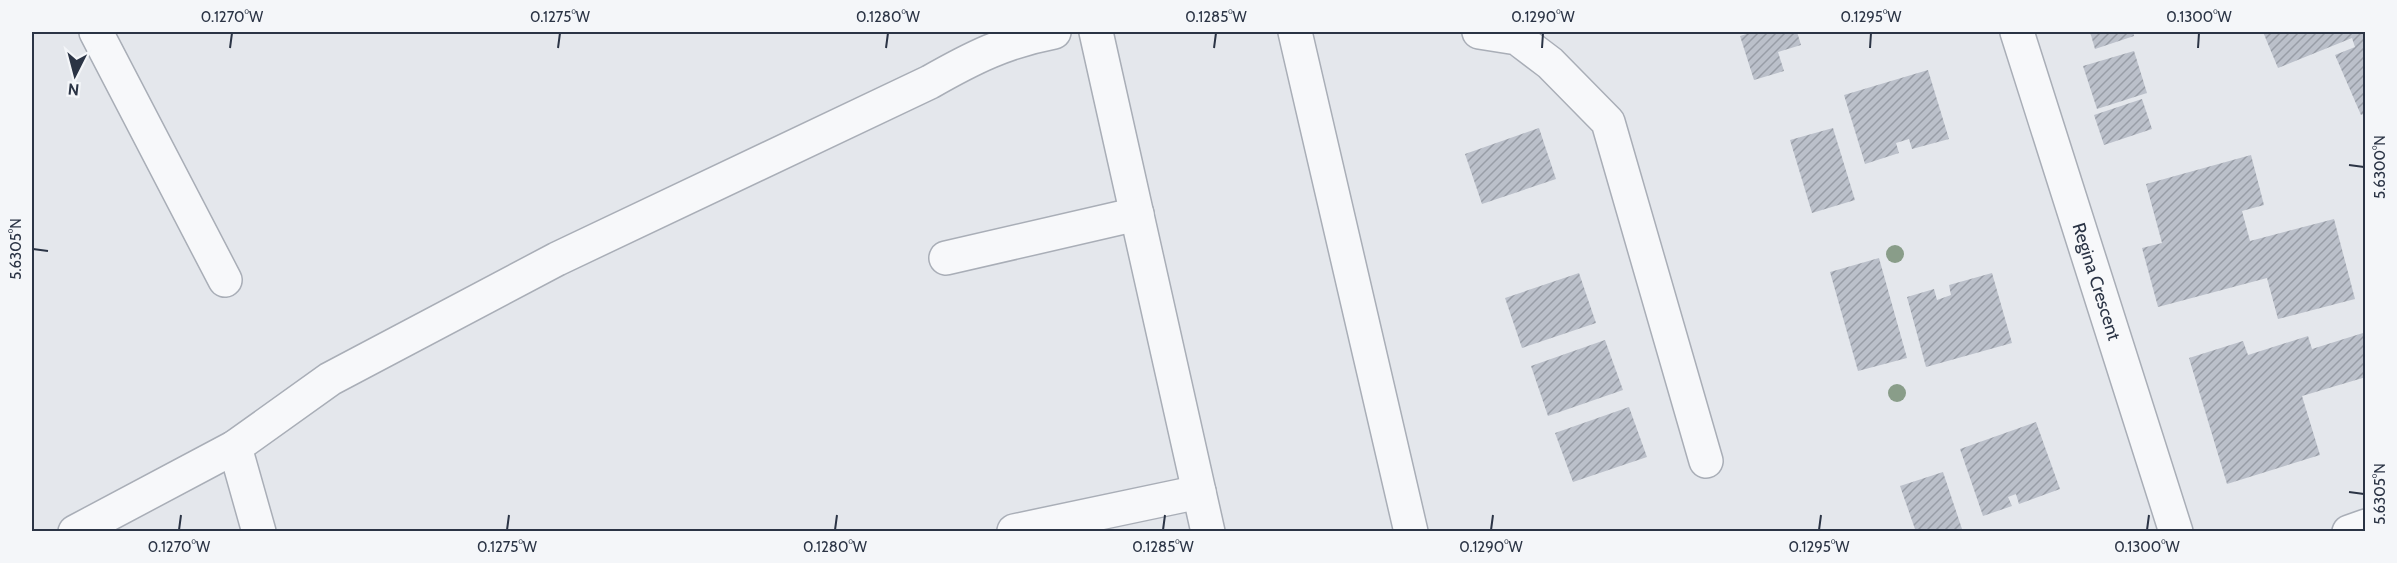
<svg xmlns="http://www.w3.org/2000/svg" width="2397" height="563" viewBox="0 0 2397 563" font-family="Cabin,sans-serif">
	<defs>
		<pattern id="building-hatch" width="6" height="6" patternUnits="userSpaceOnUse" patternTransform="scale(1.5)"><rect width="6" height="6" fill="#bbc0ca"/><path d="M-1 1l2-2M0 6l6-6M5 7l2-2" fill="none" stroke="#989da6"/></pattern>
	</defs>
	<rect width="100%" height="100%" fill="#e4e7ec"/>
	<g fill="url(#building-hatch)">
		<polygon points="1753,32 1797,32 1801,45 1778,52 1784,71 1754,80 1740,36"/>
		<polygon points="2090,32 2133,32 2134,36 2095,49"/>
		<polygon points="2263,32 2366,32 2366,113 2361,115 2335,55 2355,47 2352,38 2278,68"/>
		<polygon points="2134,51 2147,93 2097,109 2083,66"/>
		<polygon points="1928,70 1949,139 1912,149 1909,139 1896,143 1899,153 1865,164 1844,95"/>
		<polygon points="2142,99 2152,129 2104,145 2094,115"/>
		<polygon points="1539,128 1556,179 1482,204 1465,154"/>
		<polygon points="1833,128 1855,200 1812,213 1790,140"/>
		<polygon points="2251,155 2264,205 2242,211 2250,241 2334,219 2355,299 2278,319 2267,278 2158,307 2142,248 2162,243 2146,184"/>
		<polygon points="1879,258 1907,358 1858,371 1830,272"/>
		<polygon points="1579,273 1596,323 1522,348 1505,298"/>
		<polygon points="1992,273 2012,343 1926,367 1907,297 1934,289 1937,300 1951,295 1949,285"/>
		<polygon points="2363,333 2366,341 2366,377 2302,396 2320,455 2227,484 2189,358 2243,341 2248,355 2308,336 2312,349"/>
		<polygon points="1605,340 1623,390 1548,416 1531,366"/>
		<polygon points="1629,407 1647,457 1573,482 1555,433"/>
		<polygon points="2036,422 2060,489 2019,504 2016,494 2008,497 2012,506 1983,516 1960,449"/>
		<polygon points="1943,472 1963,532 1916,532 1900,486"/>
	</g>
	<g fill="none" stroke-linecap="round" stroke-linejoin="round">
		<defs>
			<g id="minor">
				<polyline points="96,32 225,280"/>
				<polyline points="1096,32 1208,532"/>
				<polyline points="1295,32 1411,532"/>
				<polyline points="1479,32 1517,38 1550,63 1608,122 1706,461"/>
				<path id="s1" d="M2017,32L2176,532"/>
				<polyline points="946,258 1137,214"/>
				<polyline points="235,447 259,532"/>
				<polyline points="1014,531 1199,492"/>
				<path d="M75,532L235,447L330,379L557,259L930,82C972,58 1006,41 1054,32"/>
				<polyline points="2349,532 2366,526"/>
			</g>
		</defs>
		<use href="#minor" stroke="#a9aeb7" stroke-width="36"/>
		<use href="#minor" stroke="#f7f8fa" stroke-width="33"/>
	</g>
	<g fill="#899d89">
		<circle cx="1895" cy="254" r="9"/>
		<circle cx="1897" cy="393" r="9"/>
	</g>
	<path fill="none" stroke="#2b3445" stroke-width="2" d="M230,48L232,33M558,48L560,33M886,48L888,33M1214,48L1216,33M1542,48L1543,33M1870,48L1871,33M2198,48L2199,33M2349,165L2364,167M33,249L48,251M2349,492L2364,494M179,530L181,515M507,530L509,515M835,530L837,515M1163,530L1165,515M1491,530L1493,515M1819,530L1821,515M2147,530L2149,515"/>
	<g text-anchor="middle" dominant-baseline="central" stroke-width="5" stroke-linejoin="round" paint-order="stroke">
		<g font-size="18" fill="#2b3445" stroke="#f4f6f9">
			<text stroke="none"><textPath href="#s1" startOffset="262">Regina Crescent</textPath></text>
		</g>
	</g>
	<rect width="2397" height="563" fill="none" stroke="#f4f6f9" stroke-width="66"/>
	<g transform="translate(75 75) rotate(186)" stroke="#f4f6f9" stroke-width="4.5" paint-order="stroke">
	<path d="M0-4.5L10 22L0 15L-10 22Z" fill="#2b3445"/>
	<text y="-9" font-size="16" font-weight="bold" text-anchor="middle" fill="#2b3445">N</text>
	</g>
	<rect x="33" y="33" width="2331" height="497" fill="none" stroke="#2b3445" stroke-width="2"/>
	<g font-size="15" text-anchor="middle" fill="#2b3445">
		<text x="232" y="22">0.1270°W</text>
		<text x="560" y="22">0.1275°W</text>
		<text x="888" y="22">0.1280°W</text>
		<text x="1216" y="22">0.1285°W</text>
		<text x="1543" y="22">0.1290°W</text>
		<text x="1871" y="22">0.1295°W</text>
		<text x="2199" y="22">0.1300°W</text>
		<text transform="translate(2380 167) rotate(-90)" y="5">5.6300°N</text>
		<text transform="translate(16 249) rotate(-90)" y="5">5.6305°N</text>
		<text transform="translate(2380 494) rotate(-90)" y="5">5.6305°N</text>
		<text x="179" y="552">0.1270°W</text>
		<text x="507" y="552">0.1275°W</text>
		<text x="835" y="552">0.1280°W</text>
		<text x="1163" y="552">0.1285°W</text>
		<text x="1491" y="552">0.1290°W</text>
		<text x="1819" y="552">0.1295°W</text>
		<text x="2147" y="552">0.1300°W</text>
	</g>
</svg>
